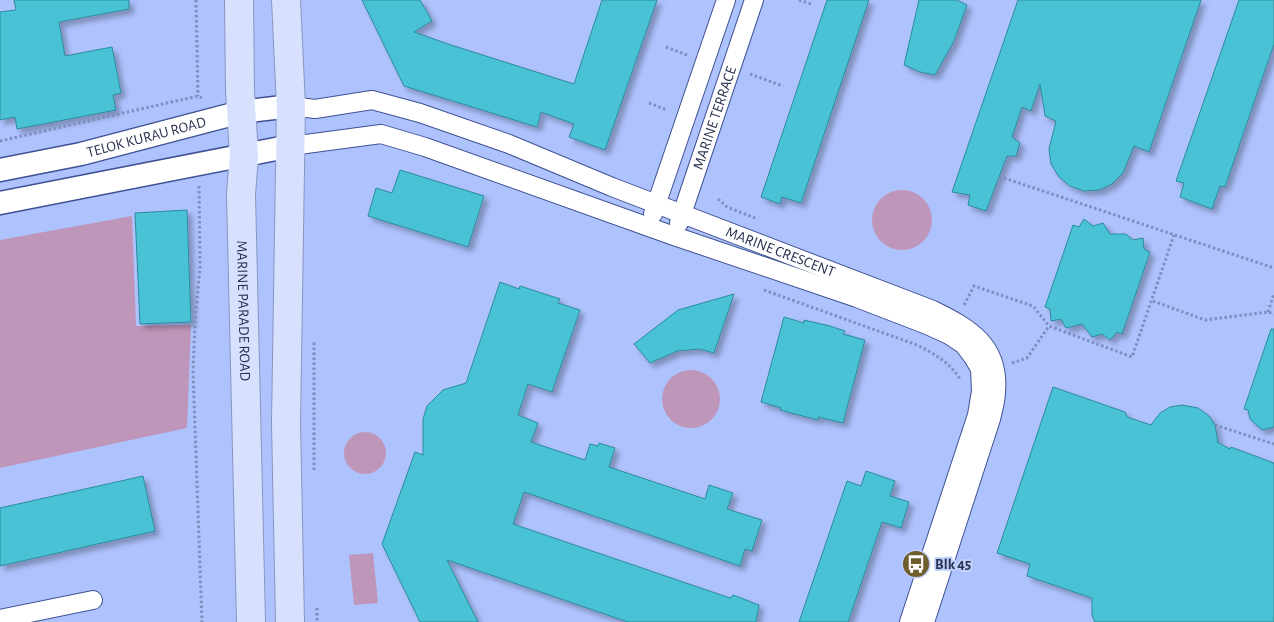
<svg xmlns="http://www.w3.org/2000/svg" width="1274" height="622" viewBox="0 0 1274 622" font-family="'Alegreya Sans',sans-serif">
	<defs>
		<filter id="shadow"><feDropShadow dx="4.5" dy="4.5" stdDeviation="2.5" flood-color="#0004"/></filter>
	</defs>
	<rect width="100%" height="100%" fill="#aec2fe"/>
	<g fill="#be96b9">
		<circle cx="902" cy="220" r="30"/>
		<polygon points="132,216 136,326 191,325 187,428 0,468 0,240"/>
		<circle cx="691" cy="399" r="29"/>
		<circle cx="365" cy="453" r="21"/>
		<polygon points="373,553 378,603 354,605 349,555"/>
	</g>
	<g fill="#48c2d6" stroke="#2d8b9a" filter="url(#shadow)">
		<polygon points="14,0 129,0 129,9 59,22 65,56 112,47 121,93 113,95 116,110 17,129 15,117 0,120 0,12 16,10"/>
		<polygon points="362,0 420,0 432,21 414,32 451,45 574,84 602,0 657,0 605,150 569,137 574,124 541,112 537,127 404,86"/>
		<polygon points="827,0 869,0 801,203 782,197 780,204 761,197"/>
		<polygon points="919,0 957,0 967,5 954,41 935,75 920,72 904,65"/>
		<polygon points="1018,0 1201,0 1149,152 1134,146 1123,173 1112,184 1099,190 1084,191 1070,186 1059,177 1051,164 1049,149 1056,121 1045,116 1040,84 1031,111 1022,107 1012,137 1020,143 1016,156 1007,156 986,211 968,205 970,195 952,192"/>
		<polygon points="1239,0 1274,0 1274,44 1225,187 1220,186 1212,209 1180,197 1184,183 1176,181"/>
		<polygon points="400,170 484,196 468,247 368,216 376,188 392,193"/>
		<polygon points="187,210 191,322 140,324 135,213"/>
		<polygon points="1084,219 1093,226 1103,223 1110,234 1126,234 1133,240 1143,238 1144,249 1150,252 1122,334 1117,332 1110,340 1102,334 1092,337 1082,324 1066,328 1061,319 1051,321 1050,309 1045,307 1073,225 1079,227"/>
		<polygon points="500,282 519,289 520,286 560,299 558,303 580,310 552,392 528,384 518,415 538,423 531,442 585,460 590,444 598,446 599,443 615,448 609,467 705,499 709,485 733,493 727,509 762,520 752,551 745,549 740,566 524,492 513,524 730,598 733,595 759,605 756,622 628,622 447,560 478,622 420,622 382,544 415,452 423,455 423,419 427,406 443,390 466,383"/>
		<polygon points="734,294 714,353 699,349 677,351 650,363 634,344 678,310"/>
		<polygon points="784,317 804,323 804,320 830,326 845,331 843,334 865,340 843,423 818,417 818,420 780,410 781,408 761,402"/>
		<polygon points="1271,329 1274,329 1274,427 1262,430 1250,419 1248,410 1244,409"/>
		<polygon points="1053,387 1125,412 1127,417 1151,425 1160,413 1170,407 1182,405 1198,408 1209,416 1215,425 1218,442 1217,442 1230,449 1231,447 1274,463 1274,622 1095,622 1092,615 1092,598 1027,576 1030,564 997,553"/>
		<polygon points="866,471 895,481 890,496 909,502 901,528 882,522 848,622 799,622 847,481 861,486"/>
		<polygon points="143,476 155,531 0,566 0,508"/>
	</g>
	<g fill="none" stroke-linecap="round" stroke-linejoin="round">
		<defs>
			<g id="minor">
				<path id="s1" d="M291,106L315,109L372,100L420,113L509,144L612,187L933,310C970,328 1000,346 996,392C996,401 993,410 991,419L925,622"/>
				<polyline points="291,146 381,134 425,147 674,236 857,298 927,325 949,335 964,345 973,357 980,369 981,391 977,415 909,622"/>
				<polyline points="653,214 726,0"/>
				<path id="s2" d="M679,223L754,0"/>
				<polyline points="0,619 93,600"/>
			</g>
			<g id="tertiary">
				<path id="s3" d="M0,170L81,154L241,112L291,106"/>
				<polyline points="0,203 291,146"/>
			</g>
			<g id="primary">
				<path id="s4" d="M239,0L240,91L244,155L241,194L251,622"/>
				<polyline points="286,0 291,106 286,423 290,622"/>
			</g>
		</defs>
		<use href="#minor" stroke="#3f5193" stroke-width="20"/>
		<use href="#tertiary" stroke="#3f5193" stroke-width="25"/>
		<use href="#primary" stroke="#8896c0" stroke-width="30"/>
		<g stroke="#7e8ebf" stroke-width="3" stroke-dasharray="2.5 2.5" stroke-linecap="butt">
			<polyline points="196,0 198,96"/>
			<polyline points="799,0 811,4"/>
			<polyline points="666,47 687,55"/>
			<polyline points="750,74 783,86"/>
			<polyline points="649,103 667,110"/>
			<polyline points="0,141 198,96 202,98"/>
			<polyline points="1004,178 1274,268"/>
			<polyline points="199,186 200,268 195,322 193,372 202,622"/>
			<polyline points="718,199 727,207 755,218"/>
			<path d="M764,290L917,345C935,354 949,362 960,379"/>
			<polyline points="1153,301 1205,320 1268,312 1274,314"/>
			<polyline points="964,305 974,286 1033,306 1049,326 1132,357 1174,235"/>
			<polyline points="1268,312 1274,293"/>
			<polyline points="1012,363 1027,358 1049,326"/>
			<polyline points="1215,425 1274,444"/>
			<polyline points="314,470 314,341"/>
			<polyline points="317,608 317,622"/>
		</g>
		<use href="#minor" stroke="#fff" stroke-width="18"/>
		<use href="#tertiary" stroke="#fff" stroke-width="22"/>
		<use href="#primary" stroke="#d7e1fe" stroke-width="28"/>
	</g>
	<defs>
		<symbol id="bus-disc" viewBox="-11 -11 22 22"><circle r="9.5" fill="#6f5d2b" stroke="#c0d0fd"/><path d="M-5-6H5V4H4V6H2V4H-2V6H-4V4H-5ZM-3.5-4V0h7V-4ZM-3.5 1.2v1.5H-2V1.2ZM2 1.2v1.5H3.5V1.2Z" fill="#fff"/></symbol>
	</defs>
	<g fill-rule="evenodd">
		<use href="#bus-disc" x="900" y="548" width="32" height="32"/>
	</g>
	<g text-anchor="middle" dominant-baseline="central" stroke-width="4" stroke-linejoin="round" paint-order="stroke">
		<g font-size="15" fill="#28314f" stroke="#c0d0fd">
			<text stroke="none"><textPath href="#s2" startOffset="111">MARINE TERRACE</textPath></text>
			<text stroke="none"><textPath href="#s3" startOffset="150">TELOK KURAU ROAD</textPath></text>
			<text stroke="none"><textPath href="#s1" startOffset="518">MARINE CRESCENT</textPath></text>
			<text stroke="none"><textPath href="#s4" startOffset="311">MARINE PARADE ROAD</textPath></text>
		</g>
		<g font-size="15" font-weight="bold" fill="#28314f" stroke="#c0d0fd" text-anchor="start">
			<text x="935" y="564">Blk 45</text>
		</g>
	</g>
</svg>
